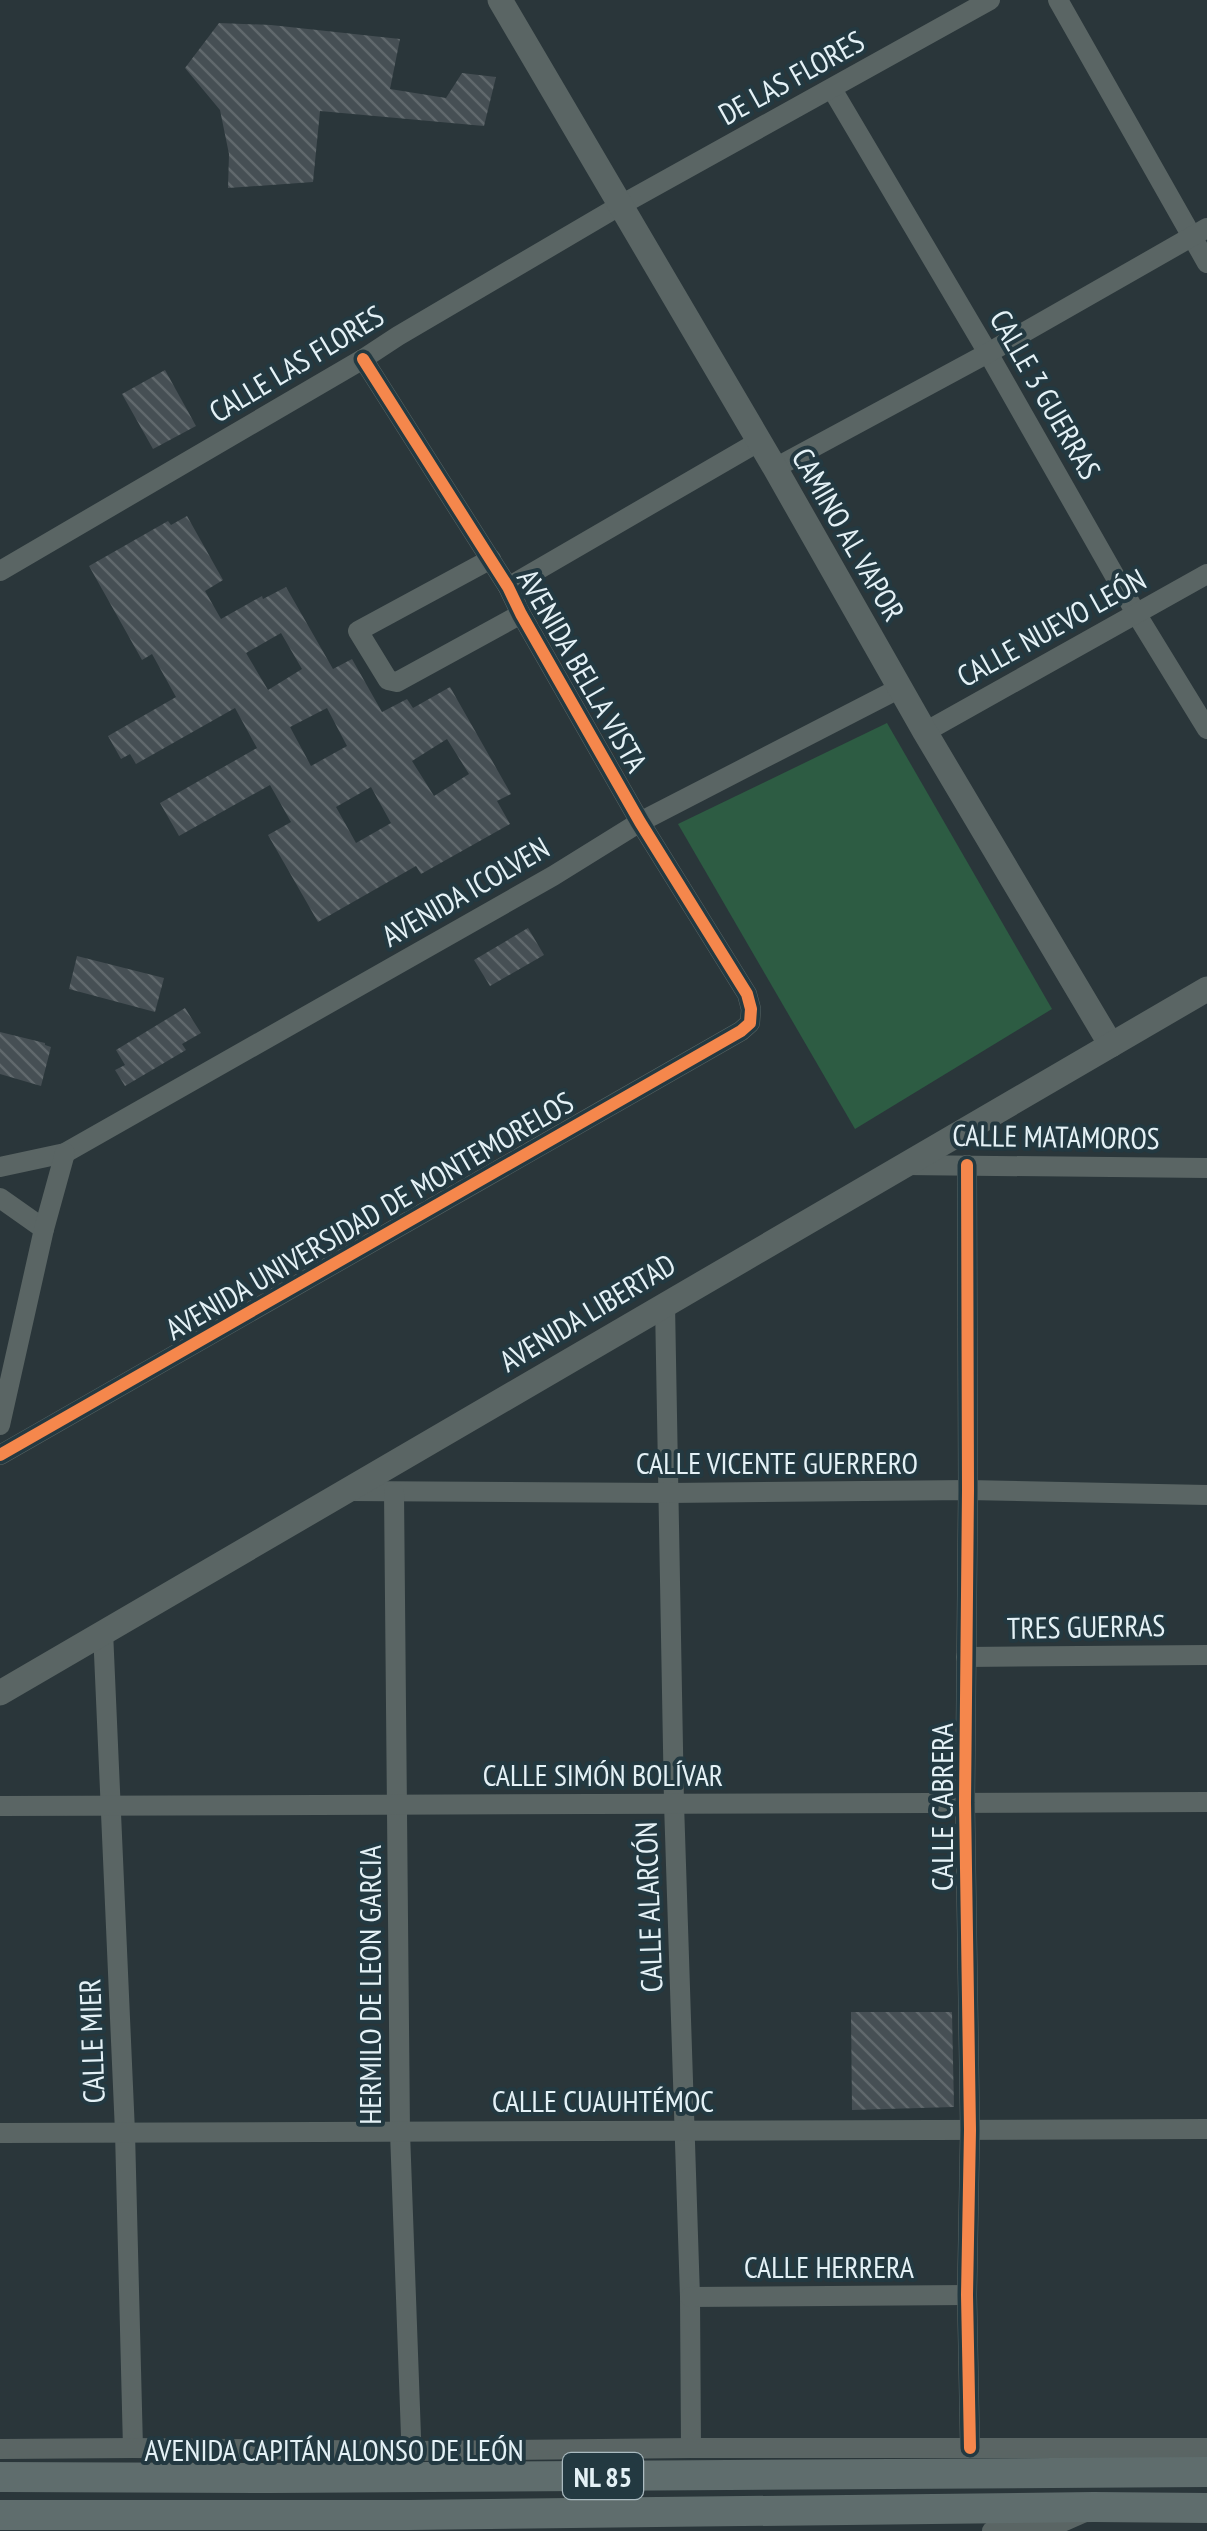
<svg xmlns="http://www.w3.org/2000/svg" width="1207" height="2531" viewBox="0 0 1207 2531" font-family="'PT Sans Narrow',sans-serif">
	<defs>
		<pattern id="building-back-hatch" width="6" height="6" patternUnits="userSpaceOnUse" patternTransform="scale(2.5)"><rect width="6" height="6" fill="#464f54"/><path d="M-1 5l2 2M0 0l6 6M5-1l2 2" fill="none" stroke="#61696d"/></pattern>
	</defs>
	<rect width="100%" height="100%" fill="#2a363a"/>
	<polygon fill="#2d5c43" points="887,723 1052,1009 855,1129 678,824"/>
	<g fill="url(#building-back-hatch)" fill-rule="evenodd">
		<polygon points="219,23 271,25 400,39 390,89 446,98 462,73 496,77 484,126 320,111 313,182 228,188 229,154 220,110 185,68"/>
		<polygon points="165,370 196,426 153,449 122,394"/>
		<path d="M187,516L223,580L205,591L221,619L262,596L263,599L286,587L333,669L352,659L382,712L407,699L413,708L450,687L511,794L497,801L510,824L421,874L416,866L318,922L268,835L291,822L270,785L179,836L160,803L257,748L235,708L136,764L130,754L121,759L108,736L176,697L152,654L142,660L89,566L168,521L171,525ZM281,633L302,669L268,690L246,653ZM327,708L347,746L311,766L290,727ZM447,739L469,774L434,796L412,761ZM371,787L391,823L356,843L336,807Z"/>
		<polygon points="528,928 544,955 490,986 474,960"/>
		<polygon points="77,956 164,978 155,1012 69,989"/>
		<polygon points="185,1008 201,1033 182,1044 186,1050 125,1086 115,1070 125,1065 116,1050"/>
		<polygon points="0,1032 45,1043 45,1045 51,1047 41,1086 0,1074"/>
		<polygon points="851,2012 952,2012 954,2107 852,2110"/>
	</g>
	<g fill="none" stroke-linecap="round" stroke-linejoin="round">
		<g stroke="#5a6564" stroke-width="20">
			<polyline points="1058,0 1207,263"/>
			<polyline points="832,89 988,353 1137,615 1207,729"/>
			<polyline points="775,468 988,353 1207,228"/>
			<polyline points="491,559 358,631 388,680 397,682 521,614"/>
			<polyline points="0,571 363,359 398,336 621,205 990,0"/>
			<polyline points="508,587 758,442"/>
			<polyline points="925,732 1207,574"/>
			<polyline points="904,1165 1207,1168"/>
			<polyline points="967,1165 968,1490 965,1803 970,2130 967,2295 970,2448"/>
			<polyline points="0,1167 65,1153 553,876 640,822 900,688"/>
			<polyline points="0,1198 44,1229"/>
			<polyline points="665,1304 674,1803 690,2297 691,2448"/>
			<polyline points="0,1425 44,1229 65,1153"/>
			<polyline points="0,1455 741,1031 750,1023 751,1009 747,994 640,822 521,614 508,587 363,359"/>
			<polyline points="348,1491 669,1493 968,1490 1207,1495"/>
			<polyline points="394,1492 400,2132 412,2464"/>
			<polyline points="103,1631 125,2132 133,2448"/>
			<polyline points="966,1657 1207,1655"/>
			<polyline points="0,1806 1207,1802"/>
			<polyline points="0,2133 1207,2129"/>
			<polyline points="690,2297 967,2295"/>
			<polyline points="0,2449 133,2448 412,2451 691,2448 1207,2448"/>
			<polyline points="992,2531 1060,2523 1087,2511"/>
		</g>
		<g stroke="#5a6564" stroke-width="25">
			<polyline points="500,0 775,468 925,732 1111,1045"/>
			<polyline points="0,1693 1207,989"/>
		</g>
		<g stroke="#5f6d6d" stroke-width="30">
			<polyline points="0,2477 271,2478 1207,2472"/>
			<polyline points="0,2515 409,2515 1094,2507 1207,2508"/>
		</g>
		<defs>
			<g id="cycleway">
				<polyline points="967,1165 968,1490 965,1803 970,2130 967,2295 970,2448"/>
				<polyline points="0,1455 741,1031 750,1023 751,1009 747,994 640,822 521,614 508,587 363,359"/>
			</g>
		</defs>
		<use href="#cycleway" stroke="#233941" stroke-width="19"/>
		<use href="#cycleway" stroke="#f5874c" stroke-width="12"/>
	</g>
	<g text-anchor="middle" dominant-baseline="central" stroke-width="8" stroke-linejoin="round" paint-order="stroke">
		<rect fill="#233941" stroke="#aabac0" stroke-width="2.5" x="563" y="2453" width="80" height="46" rx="8"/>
		<g font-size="28" font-weight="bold" fill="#e4f1f6">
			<text x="603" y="2476">NL 85</text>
		</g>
		<g font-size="30" fill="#e4f1f6" stroke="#233941">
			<text transform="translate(791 77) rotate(-29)">DE LAS FLORES</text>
			<text transform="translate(296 363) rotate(-31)">CALLE LAS FLORES</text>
			<text transform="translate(1046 394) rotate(60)">CALLE 3 GUERRAS</text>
			<text transform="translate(849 534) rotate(60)">CAMINO AL VAPOR</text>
			<text transform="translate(1051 627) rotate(-29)">CALLE NUEVO LEÓN</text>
			<text transform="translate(583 670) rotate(60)">AVENIDA BELLA VISTA</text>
			<text transform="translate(465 891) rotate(-30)">AVENIDA ICOLVEN</text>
			<text transform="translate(1056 1136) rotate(1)">CALLE MATAMOROS</text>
			<text transform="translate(369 1215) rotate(-30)">AVENIDA UNIVERSIDAD DE MONTEMORELOS</text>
			<text transform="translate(587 1312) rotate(-31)">AVENIDA LIBERTAD</text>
			<text x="777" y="1462">CALLE VICENTE GUERRERO</text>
			<text transform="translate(1086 1626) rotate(-1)">TRES GUERRAS</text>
			<text x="603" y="1774">CALLE SIMÓN BOLÍVAR</text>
			<text transform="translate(941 1807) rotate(-90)">CALLE CABRERA</text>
			<text transform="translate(648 1907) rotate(-92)">CALLE ALARCÓN</text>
			<text transform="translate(369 1985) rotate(-90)">HERMILO DE LEON GARCIA</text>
			<text transform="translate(91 2041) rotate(-92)">CALLE MIER</text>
			<text x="603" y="2100">CALLE CUAUHTÉMOC</text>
			<text x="829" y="2266">CALLE HERRERA</text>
			<text x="334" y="2449">AVENIDA CAPITÁN ALONSO DE LEÓN</text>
		</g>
	</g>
</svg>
